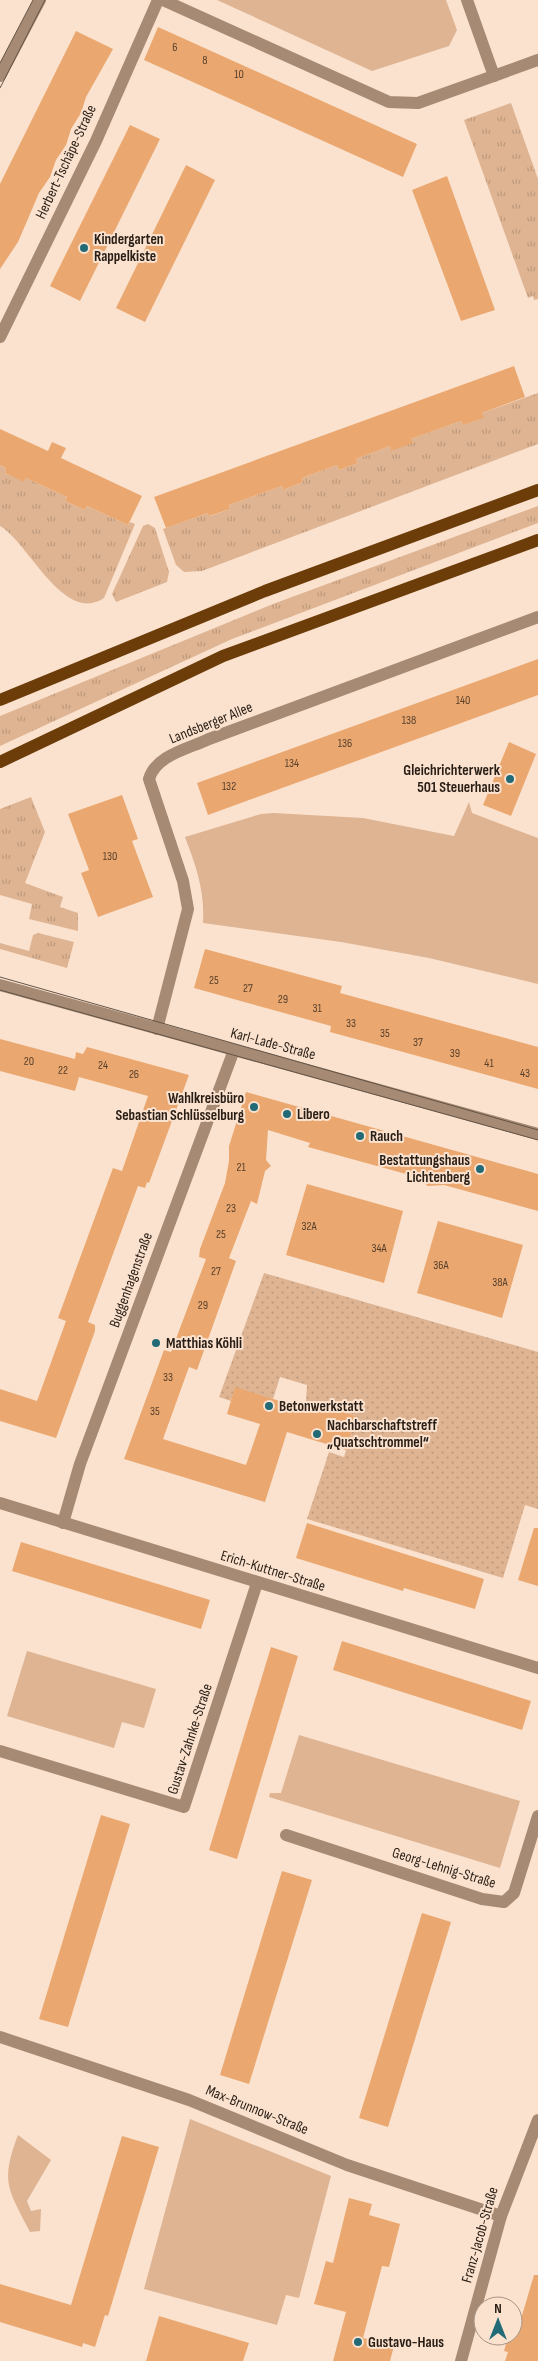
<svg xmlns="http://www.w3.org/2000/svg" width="538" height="2361" viewBox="0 0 538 2361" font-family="'Sofia Sans Condensed',sans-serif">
	<defs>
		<pattern id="grass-tufts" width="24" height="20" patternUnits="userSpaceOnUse" patternTransform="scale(1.25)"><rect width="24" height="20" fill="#deb492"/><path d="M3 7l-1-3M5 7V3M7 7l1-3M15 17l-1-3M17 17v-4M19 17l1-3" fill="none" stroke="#be9a7d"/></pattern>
		<pattern id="garden-dots" width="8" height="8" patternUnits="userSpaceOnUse" patternTransform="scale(1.25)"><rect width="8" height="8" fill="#deb492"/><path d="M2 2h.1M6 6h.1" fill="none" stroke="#be9a7d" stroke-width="1.8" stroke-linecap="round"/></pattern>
	</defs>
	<rect width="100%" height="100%" fill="#fbe2cf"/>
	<g fill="url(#grass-tufts)">
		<polygon points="511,103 538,179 538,299 534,300 533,296 528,298 464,120"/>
		<polygon points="538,393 538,444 202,571 184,572 176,565 163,529 208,513 210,516 230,509 229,505 282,486 283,490 303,482 302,478 337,465 339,470 358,463 356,459 390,446 391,450 411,439 461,421 463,425 483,418 482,413"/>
		<path d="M0,465L6,468L5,473L24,481L26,478L67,497L65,501L85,510L87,506L128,525L130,522L135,524L104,598C64,625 29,543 0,526Z"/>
		<polygon points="538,506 538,523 232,639 0,746 0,716 273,604"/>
		<polygon points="148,524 155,528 169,572 167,582 116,602 112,594 143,526"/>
		<polygon points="31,797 45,832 25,883 63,897 60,907 78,913 78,931 29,919 32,904 0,895 0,809"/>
		<polygon points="38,933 74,942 67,968 0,949 0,943 29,951 33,935"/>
	</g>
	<g fill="#deb492">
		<polygon points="217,0 446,0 457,30 449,46 372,71"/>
		<path d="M469,802L472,813L538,838V984L429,958L341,942L203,923C205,891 196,866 185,837L261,814L274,813L363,818L454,836Z"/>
		<polygon points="27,1651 156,1689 144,1728 122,1722 114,1748 7,1716"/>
		<polygon points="299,1735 520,1801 500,1868 269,1797 270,1793 281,1793"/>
		<polygon points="190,2119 331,2176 299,2298 286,2295 277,2325 144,2289"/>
		<path d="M18,2135L51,2160L27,2201L31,2211L41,2209L40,2231L30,2232C8,2189 0,2182 18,2135Z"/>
	</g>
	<polygon fill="url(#garden-dots)" points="264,1273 538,1352 538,1509 525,1505 503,1578 307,1519 329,1452 344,1457 356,1416 306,1401 307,1385 280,1377 273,1399 235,1388 231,1401 219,1397"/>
	<g fill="#eaa870">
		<polygon points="158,27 417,144 403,177 144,60"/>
		<polygon points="76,31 113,49 86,97 81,113 71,129 66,145 56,160 50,177 39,193 18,242 0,269 0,184"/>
		<polygon points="130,125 160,139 80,301 50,286"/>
		<polygon points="186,165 215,180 145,322 116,308"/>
		<polygon points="447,176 495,310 461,321 412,190"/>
		<polygon points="514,366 525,397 482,413 484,418 463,425 461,421 411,439 413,443 391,451 390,446 356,459 358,463 339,470 337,465 302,478 303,482 283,490 282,486 229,505 230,509 209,516 208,513 166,528 154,497"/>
		<polygon points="0,429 48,451 52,442 66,448 61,458 142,496 128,525 87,506 85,510 65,501 67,497 26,478 24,482 5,473 6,468 0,465"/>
		<polygon points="538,659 538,695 208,815 197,783"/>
		<polygon points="509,742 536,754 511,816 483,805"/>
		<polygon points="122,795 138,839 132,841 153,897 98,917 81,873 89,870 68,814"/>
		<polygon points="205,949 342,986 340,993 538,1047 538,1089 330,1032 331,1026 194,988"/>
		<polygon points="0,1039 75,1059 76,1052 83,1054 87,1047 189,1075 149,1183 147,1182 145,1188 138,1186 88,1322 95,1325 95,1331 56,1438 0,1421 0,1389 37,1401 66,1321 58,1318 113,1168 122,1171 148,1096 79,1077 75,1091 0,1071"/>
		<polygon points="246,1092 538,1174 538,1211 444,1185 428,1186 417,1177 308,1147 310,1143 268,1130 266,1160 271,1166 265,1171 257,1204 251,1201 229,1258 236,1261 197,1370 189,1367 163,1439 246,1465 260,1424 227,1414 235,1387 312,1411 314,1404 356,1416 346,1450 287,1432 265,1502 124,1459 164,1350 171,1352 206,1259 199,1257 200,1249 225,1183 229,1161 229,1146"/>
		<polygon points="307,1184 403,1211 384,1283 286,1255"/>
		<polygon points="438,1221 523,1245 502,1318 417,1293"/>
		<polygon points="307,1523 484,1579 475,1609 404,1588 403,1591 296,1558"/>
		<polygon points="534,1528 538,1528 538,1586 518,1580"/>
		<polygon points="21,1542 210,1600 201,1629 12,1571"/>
		<polygon points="342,1641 531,1701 522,1730 333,1670"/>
		<polygon points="271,1647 298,1656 237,1859 209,1850"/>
		<polygon points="101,1815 130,1824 68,2027 39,2019"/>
		<polygon points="282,1871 312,1880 249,2084 220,2075"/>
		<polygon points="422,1913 451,1922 388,2127 359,2118"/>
		<polygon points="122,2136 159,2147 108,2316 105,2315 95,2347 83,2343 82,2347 0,2322 0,2284 71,2305"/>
		<polygon points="349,2198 372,2204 369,2215 400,2224 389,2267 382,2266 363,2338 394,2346 390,2361 333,2361 346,2312 314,2304 326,2261 333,2263"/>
		<polygon points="534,2275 538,2275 538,2361 505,2361 508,2352 504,2351 508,2337 515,2339"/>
		<polygon points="159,2316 249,2343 243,2361 146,2361"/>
	</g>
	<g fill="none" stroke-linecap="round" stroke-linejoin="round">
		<g stroke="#a68a73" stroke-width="12">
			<polyline points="163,0 389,102 418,103 538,60"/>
			<polyline points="467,0 494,76"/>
			<polyline points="0,76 40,0"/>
			<polyline points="0,337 96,141 158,0"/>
			<polyline points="0,985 538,1134"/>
			<path d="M157,1029L188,909L183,881L149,779C156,755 188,749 209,739L538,617"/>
			<polyline points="0,1503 538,1668"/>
			<polyline points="63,1523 80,1464 234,1050"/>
			<polyline points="0,1751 184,1807 257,1583"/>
			<polyline points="286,1835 482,1899 504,1902 514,1893 538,1816"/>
			<polyline points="0,2037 189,2100 347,2165 501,2216"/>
			<polyline points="461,2361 501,2216 538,2120"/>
		</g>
		<g stroke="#6c3c09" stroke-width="12">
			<polyline points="0,700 265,591 538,490"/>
			<polyline points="0,762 223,656 538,540"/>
		</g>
		<g stroke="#625448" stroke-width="1">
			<polyline points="0,63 33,0"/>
			<polyline points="0,88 45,0"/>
			<polyline points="0,977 538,1130"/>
			<polyline points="0,990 538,1140"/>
		</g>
	</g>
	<g fill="#216a76" stroke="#fbe2cf" stroke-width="2">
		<circle cx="84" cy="248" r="5"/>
		<circle cx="510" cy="779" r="5"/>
		<circle cx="254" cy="1107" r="5"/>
		<circle cx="287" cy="1114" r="5"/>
		<circle cx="360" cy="1136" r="5"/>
		<circle cx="480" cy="1169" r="5"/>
		<circle cx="156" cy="1343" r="5"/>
		<circle cx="269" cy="1406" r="5"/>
		<circle cx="317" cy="1434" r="5"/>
		<circle cx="358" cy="2342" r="5"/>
	</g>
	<g text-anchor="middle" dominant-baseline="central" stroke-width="4" stroke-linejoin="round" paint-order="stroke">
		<g font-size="12" fill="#59402c">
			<text x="175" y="47">6</text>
			<text x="205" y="60">8</text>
			<text x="239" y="74">10</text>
			<text x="463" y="700">140</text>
			<text x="409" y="720">138</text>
			<text x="345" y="743">136</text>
			<text x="292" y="763">134</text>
			<text x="229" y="786">132</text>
			<text x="110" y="856">130</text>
			<text x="214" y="980">25</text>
			<text x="248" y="988">27</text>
			<text x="283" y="999">29</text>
			<text x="317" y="1008">31</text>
			<text x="351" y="1023">33</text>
			<text x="385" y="1033">35</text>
			<text x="418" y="1042">37</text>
			<text x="455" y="1053">39</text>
			<text x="29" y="1061">20</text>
			<text x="489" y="1063">41</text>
			<text x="103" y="1065">24</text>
			<text x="63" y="1070">22</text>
			<text x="525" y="1073">43</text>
			<text x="134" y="1074">26</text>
			<text x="241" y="1167">21</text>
			<text x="231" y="1208">23</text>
			<text x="309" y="1226">32A</text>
			<text x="221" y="1234">25</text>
			<text x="379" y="1248">34A</text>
			<text x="441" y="1265">36A</text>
			<text x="216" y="1271">27</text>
			<text x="500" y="1282">38A</text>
			<text x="203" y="1305">29</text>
			<text x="168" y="1377">33</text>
			<text x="155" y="1411">35</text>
		</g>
		<g font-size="15" fill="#291e15" stroke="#fbe2cf">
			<text transform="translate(66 162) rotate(-65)">Herbert-Tschäpe-Straße</text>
			<text transform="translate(211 723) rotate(-22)">Landsberger Allee</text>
			<text transform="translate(273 1044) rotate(15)">Karl-Lade-Straße</text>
			<text transform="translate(131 1280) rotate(-70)">Buggenhagenstraße</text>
			<text transform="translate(273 1571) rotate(17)">Erich-Kuttner-Straße</text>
			<text transform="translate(190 1739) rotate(-72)">Gustav-Zahnke-Straße</text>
			<text transform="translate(444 1868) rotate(17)">Georg-Lehnig-Straße</text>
			<text transform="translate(257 2110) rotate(22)">Max-Brunnow-Straße</text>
			<text transform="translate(480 2235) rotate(-74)">Franz-Jacob-Straße</text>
		</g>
		<g font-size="15" font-weight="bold" fill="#291e15" stroke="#fbe2cf" text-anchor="start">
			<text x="94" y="239">Kindergarten<tspan x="94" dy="17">Rappelkiste</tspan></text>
			<text x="500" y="770" text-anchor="end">Gleichrichterwerk<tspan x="500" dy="17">501 Steuerhaus</tspan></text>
			<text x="244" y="1098" text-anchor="end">Wahlkreisbüro<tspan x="244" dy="17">Sebastian Schlüsselburg</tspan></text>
			<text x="297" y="1114">Libero</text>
			<text x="370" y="1136">Rauch</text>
			<text x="470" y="1160" text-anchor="end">Bestattungshaus<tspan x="470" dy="17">Lichtenberg</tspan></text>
			<text x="166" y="1343">Matthias Köhli</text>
			<text x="279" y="1406">Betonwerkstatt</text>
			<text x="327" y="1425">Nachbarschaftstreff<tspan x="327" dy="17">„Quatschtrommel“</tspan></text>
			<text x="368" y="2342">Gustavo-Haus</text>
		</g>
	</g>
	<g transform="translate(498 2321)"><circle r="24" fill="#fbe2cf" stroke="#a79485"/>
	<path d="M0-4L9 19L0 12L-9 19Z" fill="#216a76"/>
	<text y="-8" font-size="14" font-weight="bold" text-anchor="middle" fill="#291e15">N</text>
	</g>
</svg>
